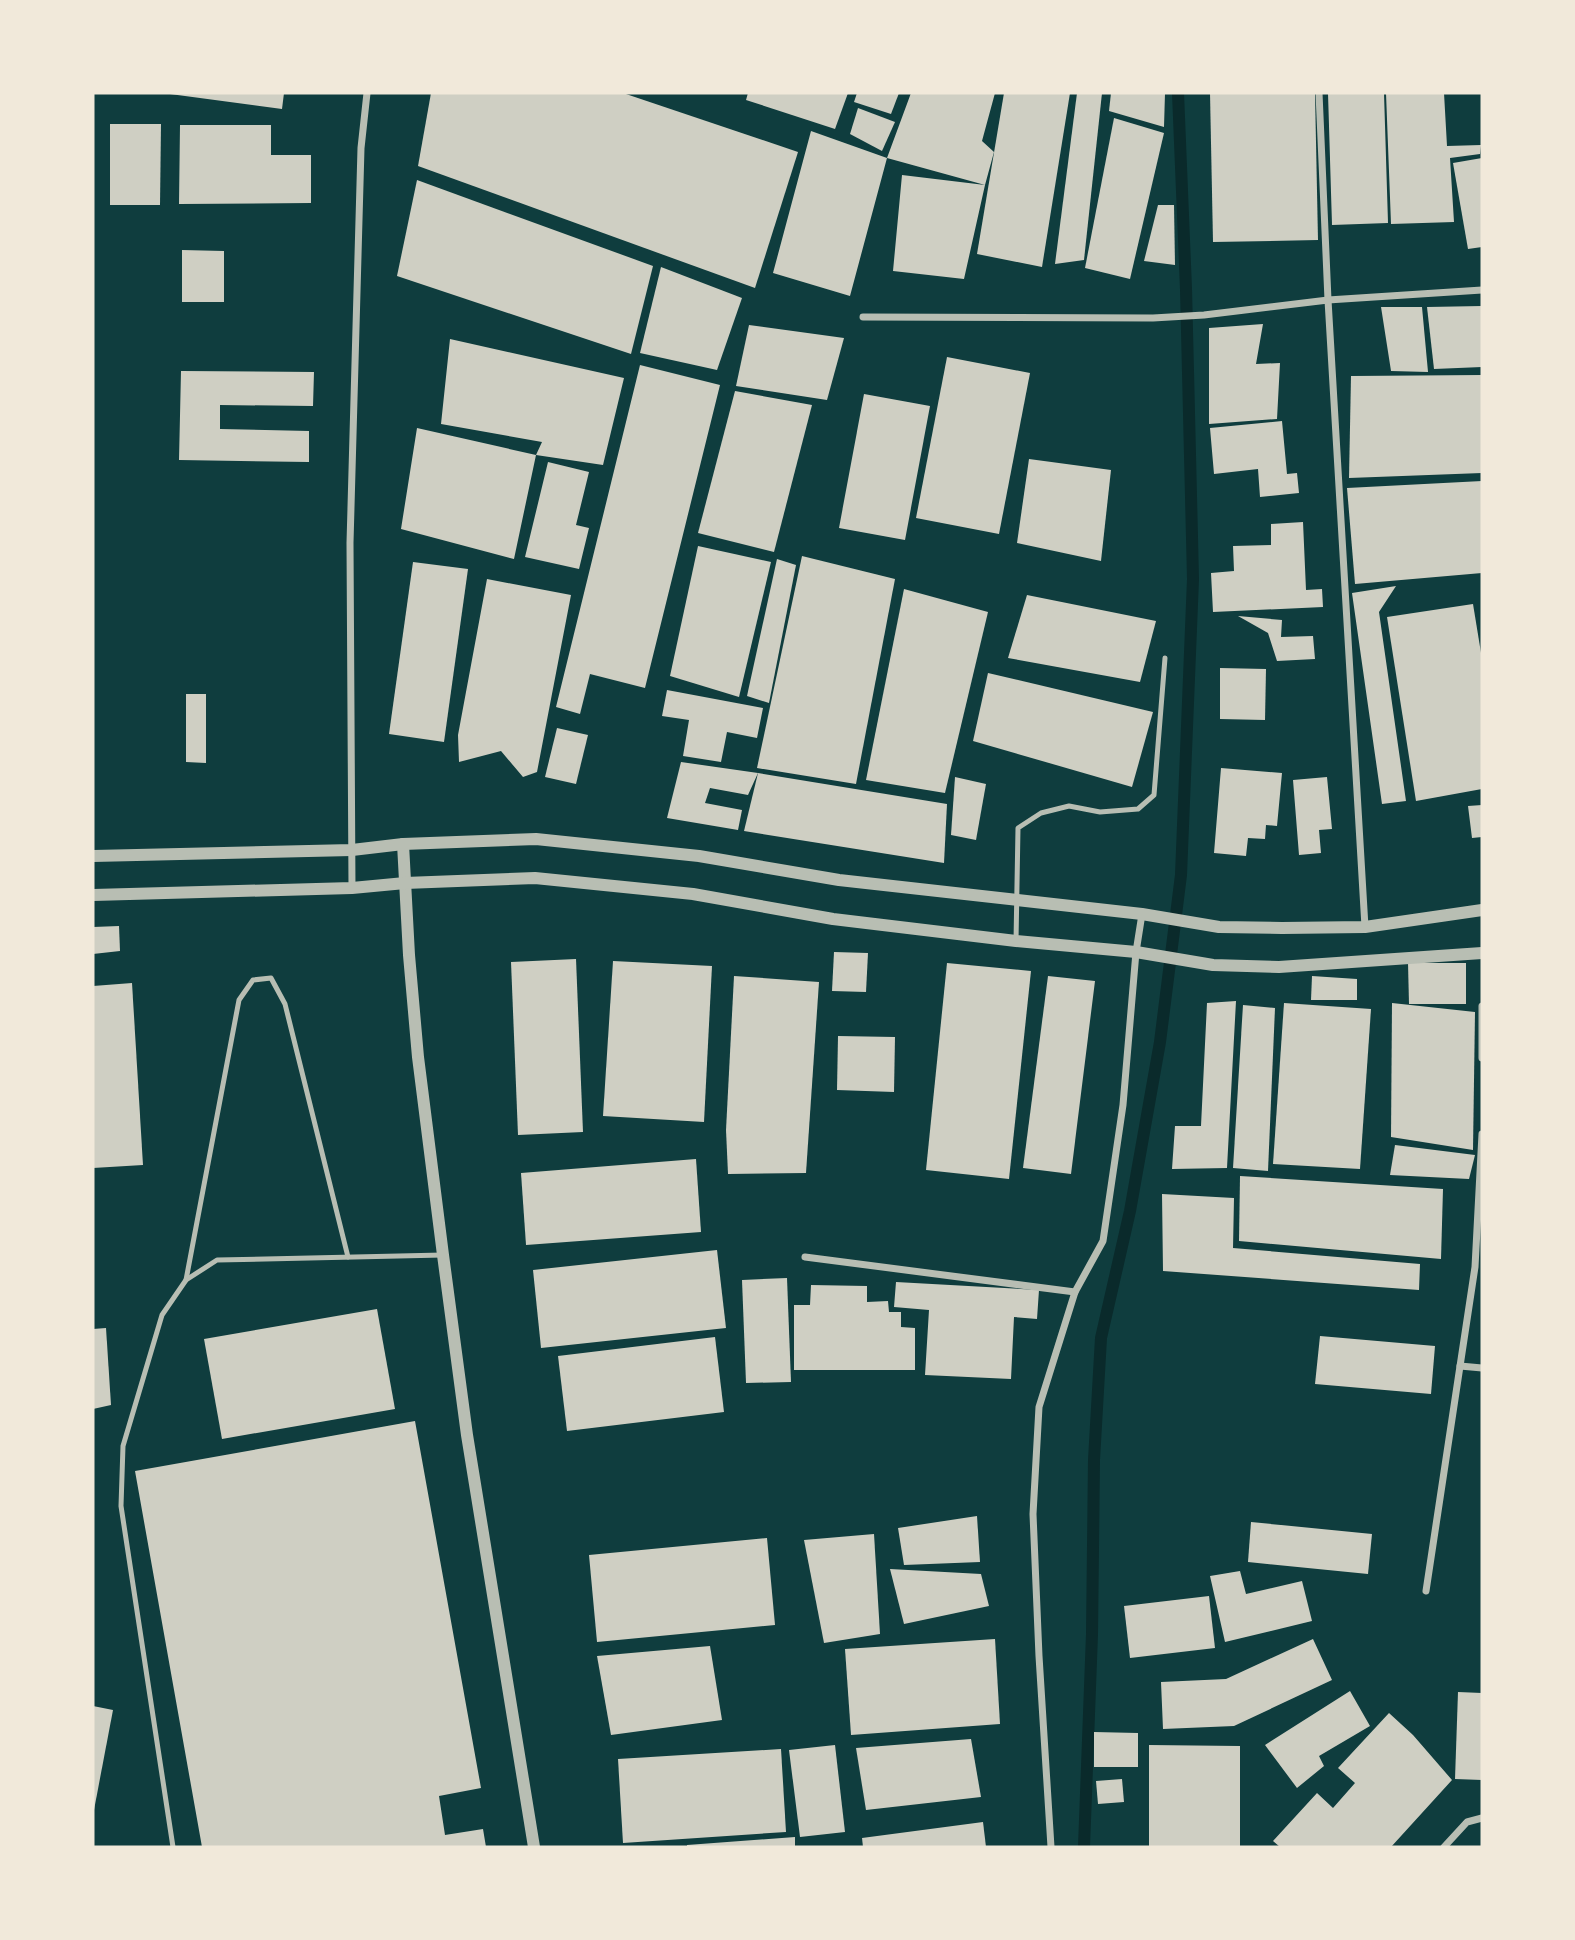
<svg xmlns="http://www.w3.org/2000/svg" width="1575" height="1940" viewBox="0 0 1575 1940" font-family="'PT Serif',serif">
	<rect width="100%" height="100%" fill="#0f3d3e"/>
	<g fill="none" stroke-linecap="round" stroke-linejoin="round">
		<polyline stroke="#0a2a2b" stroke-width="12" points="1084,1847 1092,1634 1094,1460 1101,1338 1130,1211 1160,1042 1181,875 1193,579 1186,289 1178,93"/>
	</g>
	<g fill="#cfcfc3">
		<polygon points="170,93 284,93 282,109 170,94"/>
		<polygon points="431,93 623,93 798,152 755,288 418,166"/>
		<polygon points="748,93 848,93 835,129 746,100"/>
		<polygon points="857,93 899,93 891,114 854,102"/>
		<polygon points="911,93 995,93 982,141 994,152 985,185 964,279 893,271 902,175 985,185 887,158 850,296 773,273 811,131 887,158"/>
		<polygon points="1004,93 1070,93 1042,267 977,254"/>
		<polygon points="1077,93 1102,93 1084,260 1055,264"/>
		<polygon points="1111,93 1165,93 1164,127 1109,111"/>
		<polygon points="1210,93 1315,93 1318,240 1213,242"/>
		<polygon points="1328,93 1384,93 1388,223 1332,225"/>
		<polygon points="1386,93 1444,93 1447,146 1481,145 1480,154 1450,158 1454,222 1391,224"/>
		<polygon points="858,108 895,122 882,151 850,134"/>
		<polygon points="1114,118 1164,133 1130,279 1085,268"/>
		<polygon points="110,124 161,124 160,205 110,205"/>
		<polygon points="180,125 271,125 271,155 311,155 311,203 179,204"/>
		<polygon points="1482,158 1482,247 1468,249 1453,163"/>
		<polygon points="417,180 653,266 631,354 397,276"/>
		<polygon points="1158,205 1174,205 1175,265 1144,261"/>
		<polygon points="182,250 224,251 224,302 182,302"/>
		<polygon points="661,267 742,298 717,370 640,353"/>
		<polygon points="1482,306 1482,367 1434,369 1427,307"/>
		<polygon points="1381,307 1422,307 1428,372 1391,371"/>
		<polygon points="1263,324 1256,364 1280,363 1277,419 1209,424 1209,328"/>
		<polygon points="749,325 844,338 827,400 736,386"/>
		<polygon points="450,339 624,378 603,465 536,455 514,559 401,529 417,428 536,455 542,442 441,424"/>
		<polygon points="947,357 1030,373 999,534 916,518"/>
		<polygon points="640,365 720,385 645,688 590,674 580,714 556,707"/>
		<polygon points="181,371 314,372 313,406 220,405 220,429 309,431 309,462 179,460"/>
		<polygon points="1482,375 1482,473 1349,478 1351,376"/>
		<polygon points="735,391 812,405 774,552 698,533"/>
		<polygon points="864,394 930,406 905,540 839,528"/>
		<polygon points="1282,421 1287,474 1297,473 1299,493 1260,497 1258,469 1214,474 1210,428"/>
		<polygon points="1029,459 1111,470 1101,561 1017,543"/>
		<polygon points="548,462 589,472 576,525 589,528 579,569 525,557"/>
		<polygon points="1482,481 1482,573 1355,584 1347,488"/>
		<polygon points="1303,522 1306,590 1322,589 1323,607 1213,612 1211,573 1234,571 1233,546 1271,545 1271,524"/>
		<polygon points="698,546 771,562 739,697 670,676"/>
		<polygon points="802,556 895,579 856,784 757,768"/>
		<polygon points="777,559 796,565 769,703 747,696"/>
		<polygon points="413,562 468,569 444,742 389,734"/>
		<polygon points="487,579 571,595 537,772 523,777 501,751 459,762 458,735"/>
		<polygon points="1396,586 1379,612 1406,801 1382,804 1352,593"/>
		<polygon points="904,589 988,612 945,793 866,780"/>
		<polygon points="1027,595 1156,621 1140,682 1008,658"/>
		<polygon points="1473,604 1482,659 1482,789 1416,801 1387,617"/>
		<polygon points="1238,616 1282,620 1281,637 1313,636 1315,659 1277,661 1268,633"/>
		<polygon points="1220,668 1266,669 1265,720 1220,719"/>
		<polygon points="988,673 1153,712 1132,787 973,741"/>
		<polygon points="667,690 763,708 757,738 727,732 721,762 683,756 689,720 662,716"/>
		<polygon points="186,694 206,694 206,763 186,762"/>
		<polygon points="557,728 588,735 576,784 545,777"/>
		<polygon points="681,762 758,773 748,795 710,788 705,803 742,810 738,830 667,818"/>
		<polygon points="1221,768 1282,773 1277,826 1266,825 1265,839 1248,838 1246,856 1214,853"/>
		<polygon points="758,773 947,804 944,863 744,831"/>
		<polygon points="955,777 986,784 976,840 951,835"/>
		<polygon points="1327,777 1332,829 1319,830 1321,853 1299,855 1293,780"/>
		<polygon points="1482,805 1482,837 1472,838 1468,806"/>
		<polygon points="119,926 120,951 93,954 93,927"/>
		<polygon points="834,952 868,953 866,992 832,991"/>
		<polygon points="576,959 583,1132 518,1135 511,962"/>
		<polygon points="613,961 712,966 704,1122 603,1116"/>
		<polygon points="947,963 1031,971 1009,1179 926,1170"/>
		<polygon points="1408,963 1466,963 1466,1004 1409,1004"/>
		<polygon points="734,976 819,982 806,1173 728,1174 726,1130"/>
		<polygon points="1048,976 1095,981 1071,1174 1023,1168"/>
		<polygon points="1312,976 1357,979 1357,1000 1311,1000"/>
		<polygon points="132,983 143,1165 93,1168 93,986"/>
		<polygon points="1236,1001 1227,1168 1172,1169 1175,1126 1201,1126 1207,1003"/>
		<polygon points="1284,1003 1371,1009 1360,1169 1273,1164"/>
		<polygon points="1392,1003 1475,1012 1473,1150 1391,1137"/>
		<polygon points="1243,1005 1275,1008 1268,1171 1233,1168"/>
		<polygon points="838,1036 895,1037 894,1092 837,1090"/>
		<polygon points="1395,1145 1475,1155 1469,1179 1390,1175"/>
		<polygon points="696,1159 701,1232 526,1245 521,1173"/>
		<polygon points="1240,1176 1443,1189 1441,1259 1239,1241"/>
		<polygon points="1162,1194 1234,1198 1233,1248 1420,1264 1419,1290 1163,1271"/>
		<polygon points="717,1250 726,1328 541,1348 533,1270"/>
		<polygon points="787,1278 791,1382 746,1383 742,1280"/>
		<polygon points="896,1282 1039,1290 1037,1319 1014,1317 1011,1379 925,1375 929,1310 894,1307"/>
		<polygon points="811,1285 867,1286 867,1302 888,1301 889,1312 901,1312 901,1327 915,1328 915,1370 794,1370 794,1305 810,1305"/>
		<polygon points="377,1309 395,1409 222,1439 204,1339"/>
		<polygon points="106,1328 111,1405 93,1409 93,1329"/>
		<polygon points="1320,1336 1435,1346 1431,1394 1315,1384"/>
		<polygon points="715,1337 724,1412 567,1431 558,1356"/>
		<polygon points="415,1421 481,1788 439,1796 445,1835 483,1829 486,1847 202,1847 135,1471"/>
		<polygon points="977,1516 980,1562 904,1565 898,1528"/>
		<polygon points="1251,1522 1372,1534 1368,1574 1248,1562"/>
		<polygon points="874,1534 880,1634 824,1643 804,1540"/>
		<polygon points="767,1538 775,1625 597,1642 589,1555"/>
		<polygon points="890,1569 981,1574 989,1606 904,1624"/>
		<polygon points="1240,1571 1246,1594 1302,1581 1312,1621 1225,1642 1210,1576"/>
		<polygon points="1209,1596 1215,1648 1130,1658 1124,1606"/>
		<polygon points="995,1639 1000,1724 851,1735 845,1649"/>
		<polygon points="1313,1639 1332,1680 1234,1726 1163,1729 1161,1682 1226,1679"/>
		<polygon points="710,1646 722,1720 611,1735 597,1656"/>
		<polygon points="1350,1691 1370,1726 1319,1756 1324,1766 1297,1788 1265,1745"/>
		<polygon points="1458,1692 1482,1693 1482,1780 1455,1779"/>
		<polygon points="93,1706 113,1710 94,1810 93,1810"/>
		<polygon points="1389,1713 1413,1735 1452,1780 1391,1847 1280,1847 1273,1841 1317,1793 1333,1808 1355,1783 1338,1768"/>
		<polygon points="1094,1732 1138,1733 1138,1767 1094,1767"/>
		<polygon points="971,1739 981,1797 866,1810 856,1748"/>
		<polygon points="835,1745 845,1832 800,1837 789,1750"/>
		<polygon points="1149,1745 1240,1746 1240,1847 1149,1847"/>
		<polygon points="781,1749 786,1832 623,1843 618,1759"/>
		<polygon points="1122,1779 1124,1802 1098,1804 1096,1781"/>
		<polygon points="983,1822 986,1847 863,1847 862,1838"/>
		<polygon points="795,1837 795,1847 687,1847 687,1845"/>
	</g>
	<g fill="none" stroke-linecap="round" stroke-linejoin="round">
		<g stroke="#b8beb3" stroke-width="5">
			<polyline points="1016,941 1018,828 1041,813 1069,806 1100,812 1138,809 1154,795 1165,658"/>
			<polyline points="186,1280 239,1000 253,980 271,978 285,1004 348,1257"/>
			<polyline points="173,1847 121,1506 123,1446 162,1315 186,1280 217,1260 443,1255"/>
		</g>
		<g stroke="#b8beb3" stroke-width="7">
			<polyline points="1319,93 1328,300 1365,927"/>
			<polyline points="863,317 1153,318 1204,315 1328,300 1482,290"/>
			<polyline points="352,888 350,543 361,148 367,93"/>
			<polyline points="1482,1006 1482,1058"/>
			<polyline points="805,1257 1075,1292"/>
			<polyline points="1460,1366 1482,1368"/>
			<polyline points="1426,1591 1475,1267 1482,1134"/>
			<polyline points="1051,1847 1039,1656 1033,1514 1039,1407 1075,1292 1103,1241 1123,1105 1136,952 1142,914"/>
			<polyline points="1444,1847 1467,1822 1482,1818"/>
		</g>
		<g stroke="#b8beb3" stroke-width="12">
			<polyline points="403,844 409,955 418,1057 443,1255 467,1435 534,1847"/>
			<polyline points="93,856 352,850 403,844 536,839 699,856 839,880 1142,914 1219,927 1282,928 1365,927 1482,910"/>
			<polyline points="93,895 352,888 405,883 535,878 693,894 833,919 1016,941 1136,952 1213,965 1279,967 1482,953"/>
		</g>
	</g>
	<rect width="1575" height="1940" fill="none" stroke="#f1e9da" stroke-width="189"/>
</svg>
